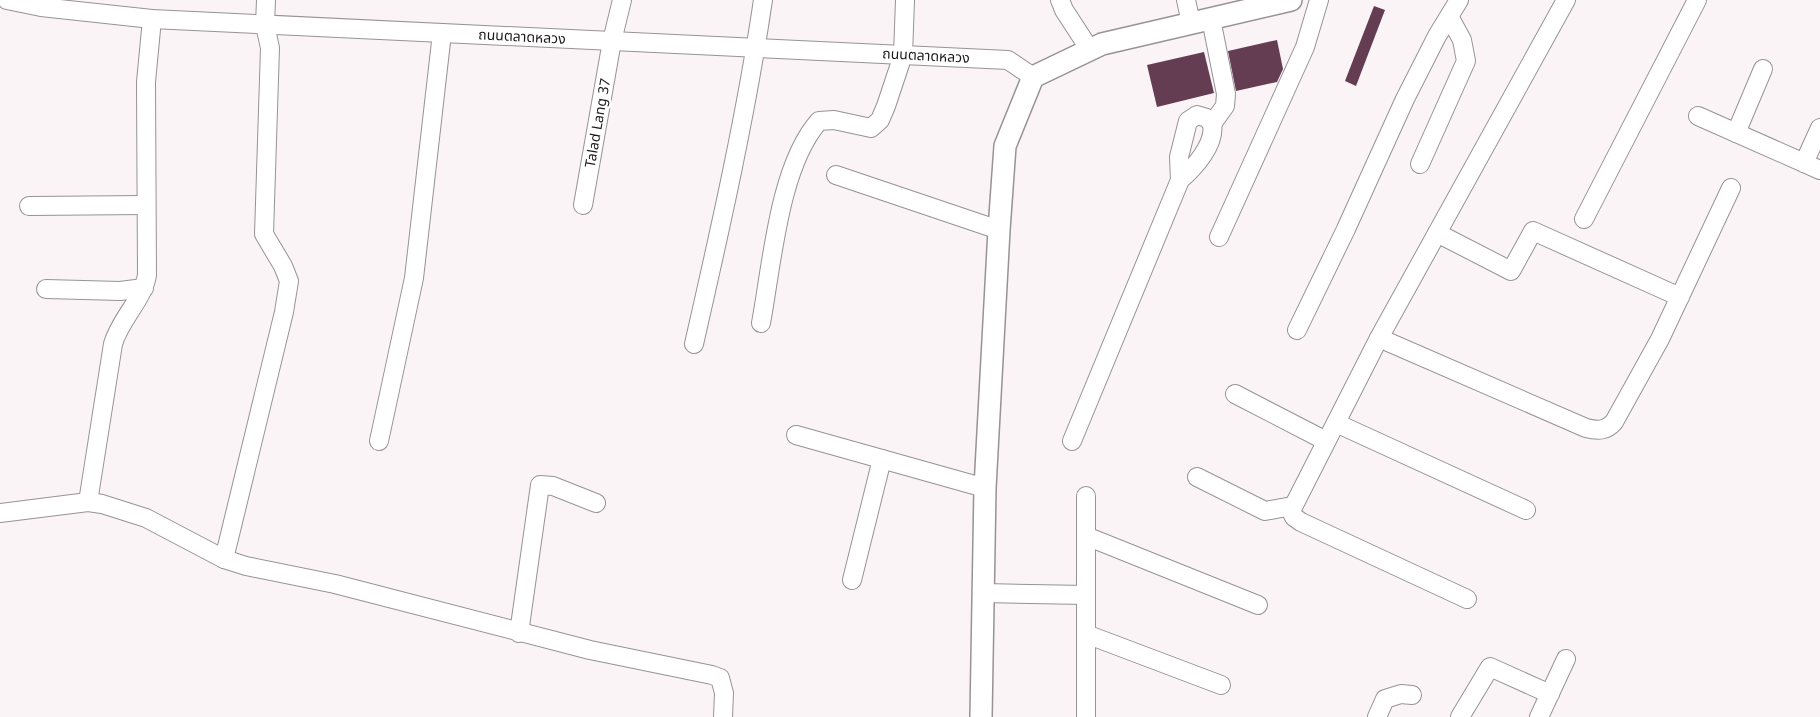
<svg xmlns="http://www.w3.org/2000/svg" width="1820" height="717" viewBox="0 0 1820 717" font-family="Georgia,'Noto Sans Thai',serif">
	<rect width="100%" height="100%" fill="#faf4f7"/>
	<g fill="#653d52">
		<polygon points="1374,6 1385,10 1356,86 1345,81"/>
		<polygon points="1277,40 1283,69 1277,82 1236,91 1228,51"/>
		<polygon points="1204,52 1214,93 1157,107 1147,65"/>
	</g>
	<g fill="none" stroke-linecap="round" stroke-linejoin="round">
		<defs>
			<g id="minor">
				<polyline points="7,0 41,7 152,19 1008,60 1033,77"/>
				<polyline points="1060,0 1064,10 1090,50"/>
				<polyline points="1186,0 1191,23"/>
				<polyline points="1211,19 1226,94 1225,106 1212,124"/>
				<polyline points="1698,116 1820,170"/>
				<polyline points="1736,133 1763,69"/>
				<polyline points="1804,163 1820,128"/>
				<polyline points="1420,164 1466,61 1462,40 1450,18"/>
				<polyline points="836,175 999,230"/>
				<polyline points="583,205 612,41 622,0"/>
				<polyline points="29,206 146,205"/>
				<polyline points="1584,219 1697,0"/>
				<polyline points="1437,233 1511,271 1533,231 1680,297"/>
				<polyline points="1219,237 1305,47 1319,0"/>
				<polyline points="46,289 120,291 144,288"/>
				<path d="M761,323C772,264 779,166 819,121L834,120L871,128L880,120L886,106L903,55L905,0"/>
				<polyline points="1297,330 1346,229 1405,99 1437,36 1459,0"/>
				<path d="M1379,338L1586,428C1598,431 1606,431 1614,422L1660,339L1731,188"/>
				<path d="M694,344C720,230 746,115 763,0"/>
				<polyline points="1235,394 1326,441"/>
				<polyline points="1336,423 1526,510"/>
				<polyline points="796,435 985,488"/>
				<polyline points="379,441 414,278 442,33"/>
				<path d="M1072,441L1180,180C1194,168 1216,144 1212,124L1207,118L1197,115L1188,121L1179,157L1180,180"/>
				<polyline points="1197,477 1265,511 1292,506"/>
				<path d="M88,502L113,344C120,319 143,300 147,275L146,82L152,19"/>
				<polyline points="0,513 88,502 102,504 146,518 224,559 246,566 335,584 590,650 712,675 720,678 724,693 723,717"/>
				<polyline points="1086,536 1258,605"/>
				<polyline points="224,559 284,312 289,281 283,266 264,234 270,48 265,25 266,0"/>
				<polyline points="852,580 882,459"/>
				<polyline points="983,593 1086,595"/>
				<polyline points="1467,599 1301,522 1294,517 1291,511 1379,338 1566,0"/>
				<polyline points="519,633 540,485 553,486 596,503"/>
				<polyline points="1086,634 1221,685"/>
				<polyline points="1086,717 1086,496"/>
				<polyline points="1377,717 1385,699 1401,694 1412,695"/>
				<polyline points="1460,717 1490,667 1550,694"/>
				<polyline points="1539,717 1566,659"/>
			</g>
			<polyline id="major" points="981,717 985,488 999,230 1005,146 1033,77 1102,44 1291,0"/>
		</defs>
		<use href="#minor" stroke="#989295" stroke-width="20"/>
		<use href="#major" stroke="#989295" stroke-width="24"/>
		<use href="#minor" stroke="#fff" stroke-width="18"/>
		<use href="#major" stroke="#fff" stroke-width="21"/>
	</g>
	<g text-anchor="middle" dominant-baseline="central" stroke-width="5" stroke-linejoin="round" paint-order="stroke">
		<g font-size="14" fill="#1a1819" stroke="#fff">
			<text transform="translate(522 37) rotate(3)">ถนนตลาดหลวง</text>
			<text transform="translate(926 56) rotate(3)">ถนนตลาดหลวง</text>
			<text transform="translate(598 123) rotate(-80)">Talad Lang 37</text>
		</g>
	</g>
</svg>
